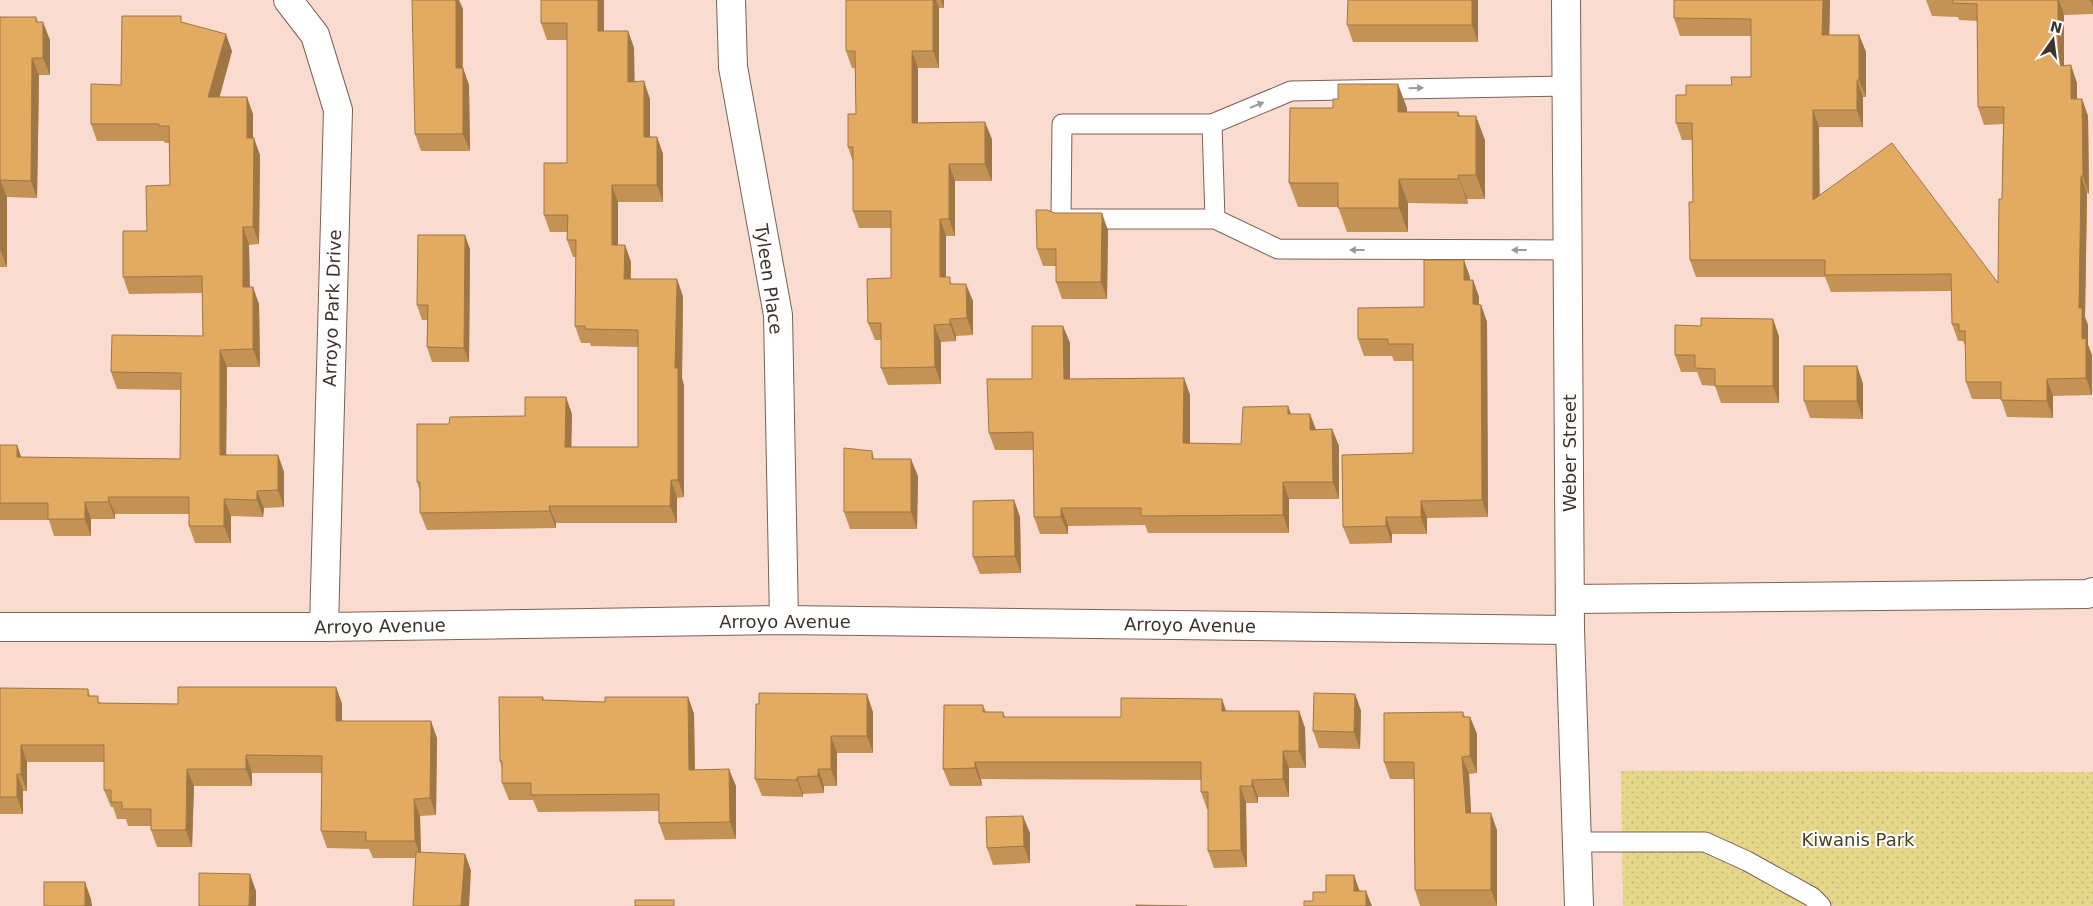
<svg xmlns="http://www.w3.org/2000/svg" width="2093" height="906" viewBox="0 0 2093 906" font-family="'DejaVu Sans',sans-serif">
	<defs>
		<pattern id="park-dots" width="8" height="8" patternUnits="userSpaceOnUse" patternTransform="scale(1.25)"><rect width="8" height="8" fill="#e4d78a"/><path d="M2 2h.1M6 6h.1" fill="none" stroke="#c5b977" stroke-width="1.8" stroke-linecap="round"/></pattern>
	</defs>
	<rect width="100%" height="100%" fill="#fadbcf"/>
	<polygon fill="url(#park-dots)" points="1621,771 2093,772 2093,906 1623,906"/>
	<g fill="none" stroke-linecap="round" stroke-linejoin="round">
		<defs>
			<g id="service">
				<polyline points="1567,86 1291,91 1212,124 1062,124 1061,219 1215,219 1278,249 1568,250"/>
				<polyline points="1212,124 1215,219"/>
				<polyline points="1577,842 1705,842 1747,861 1812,897 1821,906"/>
			</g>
			<g id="minor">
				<polyline points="288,0 315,35 338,110 324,627"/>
				<polyline points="731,0 733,67 778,315 784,620"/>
				<polyline points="1566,0 1570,630 1579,906"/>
				<polyline points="1570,599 2087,594 2093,592"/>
			</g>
			<polyline id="tertiary" points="0,627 324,627 784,620 1570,630"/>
		</defs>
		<use href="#service" stroke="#7c6156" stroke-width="21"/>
		<use href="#minor" stroke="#7c6156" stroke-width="30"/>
		<use href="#tertiary" stroke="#7c6156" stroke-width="30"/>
		<use href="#service" stroke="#fff" stroke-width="19"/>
		<use href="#minor" stroke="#fff" stroke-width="28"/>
		<use href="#tertiary" stroke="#fff" stroke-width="28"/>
	</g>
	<g fill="#c39254">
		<polygon points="541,0 604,31 628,31 634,48 634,82 650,99 650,137 657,137 663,154 663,202 618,202 618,245 625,245 631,262 631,279 683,296 682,378 684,386 684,497 677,498 677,523 556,523 556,528 427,530 420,513 420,491 417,482 449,424 525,416 572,414 571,447 638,447 638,347 591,346 590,343 581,343 575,326 576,257 573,257 567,240 567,232 550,232 544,215 567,163 567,40 547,40 541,23"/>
		<polygon points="846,0 944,0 944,8 939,8 939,68 918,68 918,123 992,139 992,181 955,181 955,236 946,236 946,277 952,284 973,301 973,335 956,336 956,341 941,342 941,384 888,385 881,368 881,340 875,340 868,323 891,278 891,228 859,228 853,211 853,162 848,147 856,114 855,68 852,68 846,51"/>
		<polygon points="1478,0 1478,42 1353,42 1347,25"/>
		<polygon points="1674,0 1830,0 1829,35 1859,35 1866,52 1866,97 1863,97 1863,127 1819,127 1819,196 1998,283 2002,199 2003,124 1984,125 1978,107 1977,21 1959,20 1958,17 1932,16 1926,0 2093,0 2093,14 2064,15 2064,66 2077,83 2077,99 2082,99 2088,116 2089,194 2087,193 2085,317 2088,325 2088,345 2092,355 2092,395 2053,396 2053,418 2007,417 2001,399 1972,399 1966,382 1966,348 1963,341 1958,341 1952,324 1951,291 1831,292 1825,277 1696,277 1690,260 1693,202 1692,140 1682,140 1676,123 1686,95 1732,85 1751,77 1751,36 1680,36 1674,18"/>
		<polygon points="463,9 463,68 469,85 470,151 421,151 415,134"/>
		<polygon points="0,17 36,17 38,22 50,40 50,75 39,75 37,198 7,197 7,267 0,267"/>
		<polygon points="184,22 232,51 219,97 253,114 253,138 260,155 259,244 249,245 250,287 259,304 260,367 227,367 226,455 278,455 284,472 284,507 264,508 263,517 231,516 231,543 195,543 189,526 189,514 115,514 115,519 91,519 91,536 54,536 49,520 0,520 0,445 17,445 21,457 180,459 180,390 117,389 111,372 203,336 202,293 129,294 123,277 170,185 169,143 165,143 164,141 97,141 91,124 121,85"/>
		<polygon points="1407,108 1407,112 1458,112 1460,116 1485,140 1485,199 1467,199 1468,204 1408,203 1408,232 1347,232 1338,207 1298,207 1289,183"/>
		<polygon points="1055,213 1108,230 1107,299 1062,299 1056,282 1056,266 1043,266 1037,249"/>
		<polygon points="470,249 469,362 432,362 427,347 427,320 422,320 417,305"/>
		<polygon points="1470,277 1470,280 1473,280 1479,297 1479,305 1481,305 1487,322 1488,517 1427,518 1427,534 1392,534 1392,543 1350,544 1343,527 1413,453 1413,361 1394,361 1392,356 1364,356 1358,339 1424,307"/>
		<polygon points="1063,326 1070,343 1070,379 1184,378 1190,395 1190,443 1241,444 1288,406 1291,414 1310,414 1316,429 1332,429 1339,446 1339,499 1289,499 1289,533 1148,533 1145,525 1068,526 1068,534 1040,534 1034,517 1033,450 995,450 989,433 1032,379"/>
		<polygon points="1779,336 1779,403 1721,403 1715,386 1702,385 1697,372 1681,372 1675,355"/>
		<polygon points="1857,366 1863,384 1863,419 1810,418 1804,401"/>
		<polygon points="872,451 874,459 918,476 917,529 850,529 844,512"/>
		<polygon points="1014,500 1020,517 1021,573 980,574 973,557"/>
		<polygon points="336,687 342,704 342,721 437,738 436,815 420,816 421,853 465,854 471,871 415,858 373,858 369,849 327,848 321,831 322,773 252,773 252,786 194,786 192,847 157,847 151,830 151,826 128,826 126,819 117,819 113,807 111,807 104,790 104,762 27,762 27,791 23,791 23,814 0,814 0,688 88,689 90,696 101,703 178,704"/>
		<polygon points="1355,694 1361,711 1360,749 1319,748 1313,731"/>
		<polygon points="543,697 544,700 605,702 688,697 694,714 695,770 736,786 736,839 665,840 659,823 659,811 538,812 533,800 509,800 502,783 502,769 500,761"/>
		<polygon points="983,705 986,712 1003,712 1005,717 1121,717 1226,711 1299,711 1305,728 1306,768 1289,768 1289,797 1258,797 1258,803 1246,803 1247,867 1214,868 1208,851 1208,809 1207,809 1201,792 1201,780 981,779 982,786 950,786 943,769"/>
		<polygon points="873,712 873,753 837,753 837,786 824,786 824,793 803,794 803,797 762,796 755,779"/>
		<polygon points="1463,712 1465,717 1470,717 1477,734 1477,773 1469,774 1471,813 1497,830 1497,906 1420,906 1415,890 1414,779 1390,779 1384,762"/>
		<polygon points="1030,833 1030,863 993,865 987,848"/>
	</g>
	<g fill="#9f7745">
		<polygon points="456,0 459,0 463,9 462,85 456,68"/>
		<polygon points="598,0 604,0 604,49 598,31"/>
		<polygon points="933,0 936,0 939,8 939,68 933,51"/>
		<polygon points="941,0 944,0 944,8"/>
		<polygon points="1472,0 1478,0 1478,42 1472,25"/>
		<polygon points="1823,0 1830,0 1829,52 1822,35"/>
		<polygon points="2058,0 2059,0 2064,15 2064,83 2058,66"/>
		<polygon points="2090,0 2093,0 2093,7"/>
		<polygon points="43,22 50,40 50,75 43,58"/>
		<polygon points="628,31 634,48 635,99 628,82"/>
		<polygon points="226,34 232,51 215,114 208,97"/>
		<polygon points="1859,35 1866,52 1866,97 1859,80"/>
		<polygon points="912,51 918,68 918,140 912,123"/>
		<polygon points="32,58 39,75 37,198 31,181"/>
		<polygon points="2071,65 2077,83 2077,116 2071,99"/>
		<polygon points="463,68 469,85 470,151 463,134"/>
		<polygon points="1857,80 1863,97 1863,127 1857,110"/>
		<polygon points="644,81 650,99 650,154 644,137"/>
		<polygon points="1398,84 1407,108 1407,136 1398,112"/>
		<polygon points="247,97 253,114 253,149 254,138 260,155 259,244 253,227 247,138"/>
		<polygon points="2082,99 2088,116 2089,194 2083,176"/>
		<polygon points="1813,110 1819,127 1820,217 1813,200"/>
		<polygon points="1476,116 1485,140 1485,199 1476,175"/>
		<polygon points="985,122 992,139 992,181 985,164"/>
		<polygon points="657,137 663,154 663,202 657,185"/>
		<polygon points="949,164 955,181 955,236 949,219"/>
		<polygon points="1458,175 1467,199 1468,204 1459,179"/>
		<polygon points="2081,176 2087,193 2085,317 2088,325 2088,345 2092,355 2092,395 2086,378 2079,308"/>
		<polygon points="1399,179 1408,203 1408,232 1399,208"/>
		<polygon points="0,180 7,197 7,267 0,249"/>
		<polygon points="612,185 618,202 618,262 612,245"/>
		<polygon points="1102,213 1108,230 1107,299 1101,282"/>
		<polygon points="940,219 946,236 946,294 940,277"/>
		<polygon points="243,227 249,245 250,304 243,287"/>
		<polygon points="465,235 470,249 469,362 464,348"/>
		<polygon points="625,245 631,262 630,296 624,279"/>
		<polygon points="1464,260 1470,277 1470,297 1464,280"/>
		<polygon points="677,279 683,296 682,378 684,386 684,497 678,480 675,368"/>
		<polygon points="1473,280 1479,297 1479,322 1473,304"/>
		<polygon points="966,284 973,301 973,335 967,318"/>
		<polygon points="253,287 259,304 260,367 253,349"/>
		<polygon points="1481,305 1487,322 1488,517 1482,500"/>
		<polygon points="950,319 956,336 956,341 950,324"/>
		<polygon points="1773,319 1779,336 1779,403 1773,386"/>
		<polygon points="934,325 941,342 941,384 935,367"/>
		<polygon points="1063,326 1070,343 1070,396 1064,379"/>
		<polygon points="220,350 227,367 226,472 220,455"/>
		<polygon points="1857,366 1863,384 1863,419 1857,401"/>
		<polygon points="1184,378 1190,395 1190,460 1183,443"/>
		<polygon points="2047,379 2053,396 2053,418 2047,401"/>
		<polygon points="566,397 572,414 571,464 565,447"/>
		<polygon points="1288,406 1294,423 1288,414"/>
		<polygon points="1310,414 1316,431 1310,430"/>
		<polygon points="1332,429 1339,446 1339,499 1333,482"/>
		<polygon points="17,445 23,462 17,457"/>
		<polygon points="278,455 284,472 284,507 278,490"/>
		<polygon points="911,459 918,476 917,529 911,512"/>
		<polygon points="671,480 677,498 677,523 670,506"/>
		<polygon points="1283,482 1289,499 1289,533 1283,515"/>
		<polygon points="257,491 264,508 263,517 257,500"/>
		<polygon points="108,497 115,514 115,519 109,502"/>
		<polygon points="224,499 231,516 231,543 224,526"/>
		<polygon points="1014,500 1020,517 1021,573 1015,556"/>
		<polygon points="1421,501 1427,518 1427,534 1421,517"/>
		<polygon points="85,502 91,519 91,536 85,519"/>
		<polygon points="549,506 556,523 556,528 550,511"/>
		<polygon points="1061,508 1068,526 1068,534 1061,517"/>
		<polygon points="1386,517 1392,534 1392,543 1386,526"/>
		<polygon points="336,687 342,704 342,738 336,721"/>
		<polygon points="867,694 873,712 873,753 867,736"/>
		<polygon points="1355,694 1361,711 1360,749 1354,732"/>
		<polygon points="688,697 694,714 695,787 689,770"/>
		<polygon points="1222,699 1228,716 1222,711"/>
		<polygon points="1299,711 1305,728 1306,768 1299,751"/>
		<polygon points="1470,717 1477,734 1477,773 1470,756"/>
		<polygon points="431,721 437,738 436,815 430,798"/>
		<polygon points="831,736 837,753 837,786 831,769"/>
		<polygon points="21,745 27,762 27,791 21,774"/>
		<polygon points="1283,751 1289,768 1289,797 1283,779"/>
		<polygon points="246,755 252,773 252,786 246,769"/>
		<polygon points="1462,757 1469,774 1472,830 1466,813"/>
		<polygon points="975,762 981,779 982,786 975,768"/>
		<polygon points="187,769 194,786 192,847 186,830"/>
		<polygon points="729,769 736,786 736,839 730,822"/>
		<polygon points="818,769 824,786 824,793 818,776"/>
		<polygon points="17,774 23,791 23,814 17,797"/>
		<polygon points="797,777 803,794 803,797 797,780"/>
		<polygon points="1252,780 1258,797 1258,803 1252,786"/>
		<polygon points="1240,786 1246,803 1247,867 1241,850"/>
		<polygon points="414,799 420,816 421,858 415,841"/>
		<polygon points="1491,813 1497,830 1497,906 1491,890"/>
		<polygon points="1023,816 1030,833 1030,863 1024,846"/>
		<polygon points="465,854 471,871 469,906 461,906"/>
		<polygon points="250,874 256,891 256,906 249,906"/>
		<polygon points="1354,875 1360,892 1354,891"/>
		<polygon points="85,882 91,899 92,906 85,906"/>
		<polygon points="1366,891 1372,906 1366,906"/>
	</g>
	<g fill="#e3aa62" stroke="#9f7745">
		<polygon points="412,0 456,0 456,68 463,68 463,134 415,134"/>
		<polygon points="541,0 598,0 598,31 628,31 628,82 644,81 644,137 657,137 657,185 612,185 612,245 625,245 624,279 677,279 675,368 678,368 678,480 671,480 670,506 549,506 550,511 420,513 420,482 417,482 417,424 449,424 450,417 525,416 525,397 566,397 565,447 638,447 638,330 585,329 585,326 575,326 576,240 567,240 568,215 544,215 544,163 567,163 567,23 541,23"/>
		<polygon points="846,0 933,0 933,51 912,51 912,123 985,122 985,164 949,164 949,219 940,219 940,277 950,277 950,284 966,284 967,318 950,319 950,324 934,325 935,367 881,368 881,323 868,323 867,279 891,278 891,211 853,211 853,147 848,147 848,114 856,114 855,51 846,51"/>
		<polygon points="1348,0 1472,0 1472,25 1347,25"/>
		<polygon points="1674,0 1823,0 1822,35 1859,35 1859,80 1857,80 1857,110 1813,110 1813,200 1892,143 1998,283 1999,199 2002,199 2004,107 1978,107 1977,4 1952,3 1953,0 2058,0 2058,66 2071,65 2071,99 2082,99 2083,176 2081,176 2079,308 2082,308 2082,339 2086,338 2086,378 2047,379 2047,401 2001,400 2001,382 1966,382 1965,331 1959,331 1959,324 1952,324 1951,274 1825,275 1825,260 1690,260 1689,202 1693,202 1692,123 1676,123 1676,95 1686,95 1686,85 1732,85 1731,77 1751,77 1751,19 1674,18"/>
		<polygon points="122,16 181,16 181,22 226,34 208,97 247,97 247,138 254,138 253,227 243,227 243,287 253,287 253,349 220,350 220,455 278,455 278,490 257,491 257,500 224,499 224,526 189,526 189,497 108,497 109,502 85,502 85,519 48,519 48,503 0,503 0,445 17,445 17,457 180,459 181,373 111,372 112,335 203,336 202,276 123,277 123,231 147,231 146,186 170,185 169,126 159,126 159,124 91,124 91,84 121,85"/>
		<polygon points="0,17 36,17 36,22 43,22 43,58 32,58 31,181 0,180 0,249"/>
		<polygon points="1338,84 1398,84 1398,112 1458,112 1458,116 1476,116 1476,175 1458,175 1459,179 1399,179 1399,208 1338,208 1338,183 1289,183 1290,108 1333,108 1333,99 1338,99"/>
		<polygon points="1036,210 1047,210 1055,213 1102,213 1101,282 1056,282 1056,249 1037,249"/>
		<polygon points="418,235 465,235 464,348 427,347 428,305 417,305"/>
		<polygon points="1424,260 1464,260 1464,280 1473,280 1473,304 1481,305 1482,500 1421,501 1421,517 1386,517 1386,526 1343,527 1342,455 1413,453 1413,344 1388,344 1388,339 1358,339 1358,308 1424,307"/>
		<polygon points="1701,318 1773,319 1773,386 1715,386 1715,369 1695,368 1695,355 1675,355 1675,325 1701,326"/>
		<polygon points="1032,326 1063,326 1064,379 1184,378 1183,443 1241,444 1243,407 1288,406 1288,414 1310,414 1310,430 1332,429 1333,482 1283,482 1283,515 1141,516 1141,508 1061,508 1061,517 1034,517 1033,432 989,433 987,379 1032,379"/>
		<rect x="1804" y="366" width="53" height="35"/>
		<polygon points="844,448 872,451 872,459 911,459 911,512 844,512"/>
		<polygon points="1014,500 1015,556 973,557 973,501"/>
		<polygon points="178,687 336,687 336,721 431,721 430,798 414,799 415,841 366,841 366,832 321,831 322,756 246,755 246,769 187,769 186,830 151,830 151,809 122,809 122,802 111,802 111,790 104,790 104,745 21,745 21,774 17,774 17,797 0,797 0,688 88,689 88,696 98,696 98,703 178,704"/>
		<polygon points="759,693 867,694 867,736 831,736 831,769 818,769 818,776 797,777 797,780 755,779 756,704 759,704"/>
		<polygon points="1314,693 1355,694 1354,732 1313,731"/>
		<polygon points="499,697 543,697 542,700 605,702 605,697 688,697 689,770 729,769 730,822 659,823 659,794 531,795 531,783 502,783 502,761 500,761"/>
		<polygon points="1121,698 1222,699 1222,711 1299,711 1299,751 1283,751 1283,779 1252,780 1252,786 1240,786 1241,850 1208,851 1208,792 1201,792 1201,762 975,762 975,768 943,769 944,705 983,705 983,712 1003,712 1003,717 1121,717"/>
		<polygon points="1463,712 1463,717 1470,717 1470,756 1462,757 1466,813 1491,813 1491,890 1415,890 1414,762 1384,762 1384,713"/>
		<polygon points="1023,816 1024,846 987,848 986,817"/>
		<polygon points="416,852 465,854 461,906 413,906"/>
		<polygon points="199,873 250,874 249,906 199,906"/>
		<polygon points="1326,875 1354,875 1354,891 1366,891 1366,906 1304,906 1304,901 1313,901 1313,892 1326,892"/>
		<rect x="44" y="882" width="41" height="24"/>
		<rect x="635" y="900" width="39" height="6"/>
		<polygon points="1136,905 1187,906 1136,906"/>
	</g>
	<defs><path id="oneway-solid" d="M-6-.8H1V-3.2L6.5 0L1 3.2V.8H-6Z" transform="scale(1.25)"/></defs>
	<g fill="#9e9896">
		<use href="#oneway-solid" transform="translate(1416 88) rotate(-1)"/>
		<use href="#oneway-solid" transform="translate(1257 105) rotate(-22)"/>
		<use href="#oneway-solid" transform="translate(1357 250) rotate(-180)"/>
		<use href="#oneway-solid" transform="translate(1519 250) rotate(-180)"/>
	</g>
	<g text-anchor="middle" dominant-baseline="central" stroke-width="4" stroke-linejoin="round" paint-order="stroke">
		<g font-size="18" fill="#3e322d" stroke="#fff">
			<text transform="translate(769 279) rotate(82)">Tyleen Place</text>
			<text transform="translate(332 308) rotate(-88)">Arroyo Park Drive</text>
			<text transform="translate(1569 453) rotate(-90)">Weber Street</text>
			<text x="785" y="621">Arroyo Avenue</text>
			<text transform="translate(1190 625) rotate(1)">Arroyo Avenue</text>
			<text transform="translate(380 626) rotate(-1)">Arroyo Avenue</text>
		</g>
		<g font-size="18" fill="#49421c" stroke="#fff">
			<text x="1858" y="839">Kiwanis Park</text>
		</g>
	</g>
	<g transform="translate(2053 40) rotate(14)" stroke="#ffffff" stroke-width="4" paint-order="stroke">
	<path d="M0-4L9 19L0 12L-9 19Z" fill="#3e322d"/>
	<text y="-8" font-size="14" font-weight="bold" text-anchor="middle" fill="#3e322d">N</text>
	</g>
</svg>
